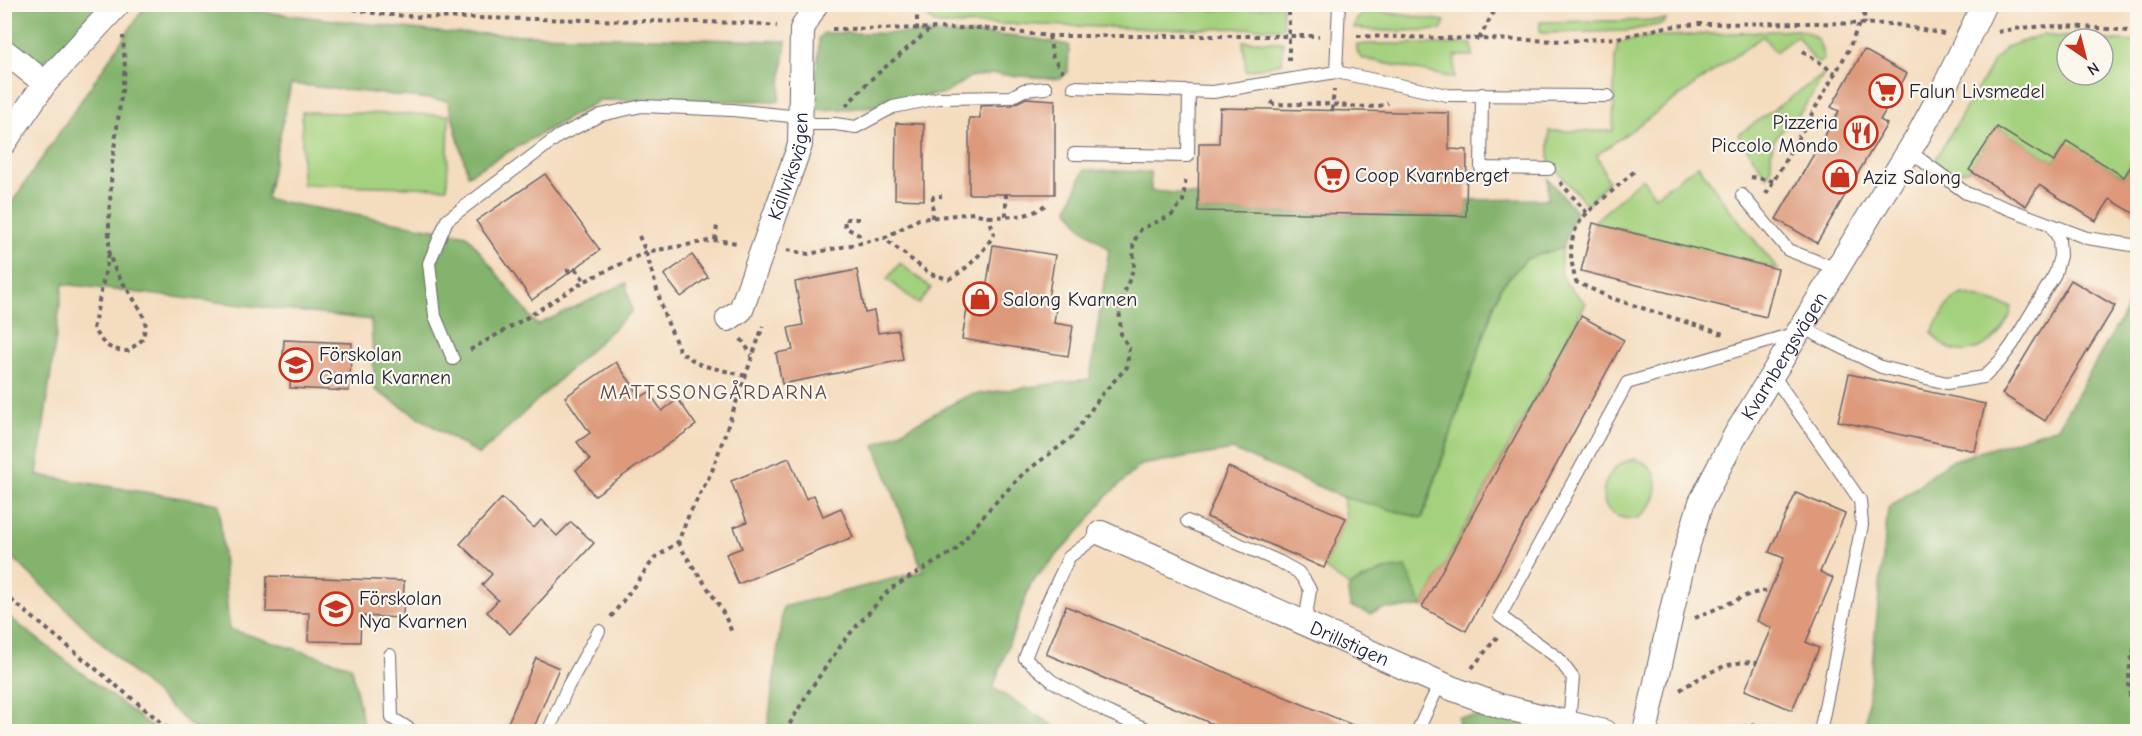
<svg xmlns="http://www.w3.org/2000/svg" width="2142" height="736" viewBox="0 0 2142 736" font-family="'Comic Neue',sans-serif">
	<rect width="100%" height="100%" fill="#fbf7ec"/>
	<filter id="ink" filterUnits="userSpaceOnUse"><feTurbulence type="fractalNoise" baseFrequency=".0167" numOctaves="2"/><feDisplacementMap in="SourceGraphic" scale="12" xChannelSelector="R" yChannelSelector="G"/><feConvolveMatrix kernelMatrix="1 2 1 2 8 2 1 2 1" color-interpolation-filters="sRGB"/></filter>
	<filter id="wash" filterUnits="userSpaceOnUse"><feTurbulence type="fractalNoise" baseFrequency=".008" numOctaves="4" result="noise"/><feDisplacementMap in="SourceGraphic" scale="24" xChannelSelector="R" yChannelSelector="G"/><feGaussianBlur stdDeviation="1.35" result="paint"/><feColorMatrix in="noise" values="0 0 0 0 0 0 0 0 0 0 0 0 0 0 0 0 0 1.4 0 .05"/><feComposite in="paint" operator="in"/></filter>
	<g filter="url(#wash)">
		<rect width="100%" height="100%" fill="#f4dcbe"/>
		<g fill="#a4d17d" stroke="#637a5c" stroke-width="1.5">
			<polygon points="927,5 1162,10 1243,10 1282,5 1283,28 1162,29 1013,24 939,25 929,19"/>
			<path d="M1375,11L1445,21L1441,30L1386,31L1354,28C1356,16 1363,12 1375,11Z"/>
			<polygon points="1666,20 1662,24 1627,31 1540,33 1540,22"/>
			<path d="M1797,30C1817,33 1820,40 1824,59L1818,63L1814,60L1797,36L1775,52L1763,36L1597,155L1608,181L1587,205L1549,161V131H1613L1615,58L1618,43L1647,37Z"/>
			<polygon points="2041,35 2089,39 2067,39 2067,75 2103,75 2103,40 2137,42 2137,155 2124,177 2067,142 2054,162 1997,127 1969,170 1951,174 1935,160 1994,61 2006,47"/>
			<polygon points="1243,41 1283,42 1282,63 1246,71"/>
			<polygon points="1357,44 1472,44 1473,56 1455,56 1454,78 1361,58 1357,51"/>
			<path d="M1824,74C1816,88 1809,102 1799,114C1792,123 1779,130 1774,141C1768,153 1775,166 1767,177L1738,135Z"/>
			<polygon points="302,112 449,115 447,188 302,184"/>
			<polygon points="1698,165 1727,206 1778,269 1593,223 1642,178 1655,196"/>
			<path d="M1563,247C1556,279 1564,282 1586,303L1422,607L1384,570L1349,586L1324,568L1346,518L1343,497L1423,517L1500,288L1526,259Z"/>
			<polygon points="900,263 931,288 919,304 887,279"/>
			<path d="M1964,294L2012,307C2006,344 1955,371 1932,332C1941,318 1947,298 1964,294Z"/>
			<path d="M1635,459C1667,468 1661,505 1636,519C1584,520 1602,462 1635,459Z"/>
		</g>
		<g fill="#83b36c" stroke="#526a54" stroke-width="1.5">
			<polygon points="5,5 102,5 78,31 39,67 10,43 5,36"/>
			<polygon points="146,5 202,5 448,33 786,41 779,101 600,100 468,175 448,101 291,84 266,199 467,235 537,325 626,283 632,311 479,455 375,390 371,320 63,284 37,475 219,504 229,629 351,666 364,728 373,731 197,731 125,666 5,550 4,214"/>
			<polygon points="824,33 988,34 1036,39 1069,45 1068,72 1060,79 993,74 970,77 946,93 860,108 820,110 813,104 812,99 818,63 819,38"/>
			<polygon points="1084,170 1150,172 1151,191 1198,195 1198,211 1465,216 1466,200 1548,199 1548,179 1576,211 1563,247 1526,259 1500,288 1422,518 1343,497 1233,450 1141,465 1106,497 1085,525 1031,583 993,688 1062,731 767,732 783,607 923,571 875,445 969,395 1090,379 1109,249 1081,227 1068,208"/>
			<polygon points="2137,291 2137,731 1865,731 1888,509 1948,462 2058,427"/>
			<polygon points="1406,567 1422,607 1383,609 1370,614 1350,606 1348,592 1349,586 1384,570"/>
			<polygon points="4,613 157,731 5,731"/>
			<polygon points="1458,717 1491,717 1548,731 1460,731"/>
		</g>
		<g id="blocks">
			<g fill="#dd997a">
				<polygon points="1864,50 1907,74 1880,120 1887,124 1817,243 1776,219 1839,111 1831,107"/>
				<polygon points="1026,98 1055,100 1055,194 969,194 969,118 980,118 980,106 1012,105"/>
				<polygon points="1220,108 1449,113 1449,149 1467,150 1466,216 1198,211 1199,143 1219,143"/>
				<polygon points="896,123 924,124 924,200 895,199"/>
				<polygon points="1997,127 2054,162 2067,141 2124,177 2138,155 2138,216 2110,199 2096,221 2039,185 2026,206 1969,170"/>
				<polygon points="545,174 600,250 532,300 476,221"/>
				<polygon points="1593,223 1778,269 1766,317 1581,271"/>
				<polygon points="993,245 1055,255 1048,299 1057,300 1054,323 1073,326 1068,356 962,339 971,286 986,289"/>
				<polygon points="692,255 708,277 681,297 664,275"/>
				<polygon points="857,270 865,313 874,311 878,333 898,330 903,360 782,384 776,353 793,350 788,328 803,325 795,282"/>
				<polygon points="2071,280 2115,306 2045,421 2002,394"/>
				<polygon points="1581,316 1624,340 1466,631 1422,607"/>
				<polygon points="284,340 352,343 349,391 290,388 291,370 282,369"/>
				<polygon points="616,362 641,397 649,392 662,411 678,399 696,425 594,496 576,470 590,460 577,442 590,433 565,397"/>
				<polygon points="1849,374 1985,404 1975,451 1838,421"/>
				<polygon points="789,458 806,499 814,495 823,516 841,508 853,537 738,584 726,554 742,548 734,527 747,522 731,481"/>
				<polygon points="1228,467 1346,518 1324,568 1207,517"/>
				<polygon points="1796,493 1845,514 1820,572 1833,578 1806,642 1819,648 1792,710 1745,690 1772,628 1757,621 1784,558 1769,552"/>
				<polygon points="502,498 534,528 541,520 557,536 571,522 594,543 510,634 487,612 498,600 482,585 492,574 460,544"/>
				<polygon points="267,576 404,581 403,618 361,616 360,642 308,641 309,613 266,612"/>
				<polygon points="1066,606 1367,731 1367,732 1232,732 1046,654"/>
				<polygon points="536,658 559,668 532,732 504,732"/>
			</g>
		</g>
	</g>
	<g filter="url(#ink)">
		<use href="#blocks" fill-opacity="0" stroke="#6c6369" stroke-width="1.5"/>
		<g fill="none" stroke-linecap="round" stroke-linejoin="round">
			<defs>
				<g id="service">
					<polyline points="1336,72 1447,95 1608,96"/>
					<polyline points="1074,87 1213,92 1336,72 1339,4"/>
					<polyline points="1482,94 1481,168 1549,169"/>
					<polyline points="800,124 835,124 856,127 893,107 939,98 1011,97 1024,90 1046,88"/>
					<polyline points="1909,151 1966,193 2087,238 2138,246"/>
					<polyline points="1074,154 1188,156 1189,91"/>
					<polyline points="1742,195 1788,250 1837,269"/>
					<polyline points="1801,327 1881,367 1947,383 1984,377 2000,361 2012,345 2055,274 2060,256 2059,239 2051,225"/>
					<polyline points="453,359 435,316 429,263 447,220 559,136 601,115 642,106 732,110 800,117"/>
					<polyline points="1772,374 1860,500 1862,525 1820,732"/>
					<polyline points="1187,521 1280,562 1298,572 1305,581 1310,590 1305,623"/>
					<polyline points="1101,533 1069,557 1045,608 1025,658 1052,681 1107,712 1153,732"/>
					<polyline points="390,655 392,718 414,732"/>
					<polyline points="1569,723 1573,678 1558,658 1500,616 1627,383 1796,333"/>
					<polyline points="548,732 568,686 599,631"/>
					<polyline points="1417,732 1440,683"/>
				</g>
				<g id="minor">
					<polyline points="4,51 45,83"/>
					<polyline points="4,143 45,83 118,4"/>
					<path id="s1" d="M728,319L741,310L800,145L802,29L816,4"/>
					<path id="s2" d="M1101,533L1451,688L1500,706L1604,732"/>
					<path id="s3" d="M1645,732L1683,561L1701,502L1736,434L1917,138L1944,88L1984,4"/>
				</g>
			</defs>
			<use href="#service" stroke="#6c6369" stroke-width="14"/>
			<use href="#minor" stroke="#6c6369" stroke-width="26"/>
			<g stroke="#6c6369" stroke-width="4" stroke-dasharray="4.5 4.5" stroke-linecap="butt">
				<polyline points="327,4 379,14 422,17 749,23 777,26"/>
				<polyline points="1863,4 1865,24"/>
				<polyline points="832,29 981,28 1049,36 1319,36"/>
				<polyline points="917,30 917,4"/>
				<path d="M1998,32C2044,22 2091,27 2138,32"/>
				<polyline points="1049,36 1053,58 1063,72"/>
				<polyline points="1357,36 1565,41 1617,38 1666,27 1698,24 1810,23 1893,24 1944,34"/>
				<polyline points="1479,39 1498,4"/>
				<polyline points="1803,51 1835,73"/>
				<polyline points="1289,61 1289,4"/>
				<path d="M1271,102L1274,104C1290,105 1306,103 1322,104C1339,104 1374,111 1388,103"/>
				<polyline points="846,106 869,81 929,30"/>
				<polyline points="1332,110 1334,90"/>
				<polyline points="1751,177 1774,181"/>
				<polyline points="1560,182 1587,213 1636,170"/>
				<polyline points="1766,194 1848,51 1859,24"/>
				<path d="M1587,213C1567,234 1569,256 1576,282L1611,298L1723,334"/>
				<polyline points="1006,216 1006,195 1012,195"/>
				<path d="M989,217C1009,216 1030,219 1046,204"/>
				<polyline points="932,218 933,197 942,196"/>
				<polyline points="859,219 844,219 845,227 859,235 860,244"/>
				<polyline points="639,236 646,252 664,314 680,352 701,365 746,376"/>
				<polyline points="715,240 717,226"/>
				<path d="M787,250L809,254L884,238L919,219L974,213L989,217L994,234C983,253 968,269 949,279L930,274L884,238"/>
				<path d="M109,254L93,329C104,345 108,350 128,351L142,340L146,326L142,312L116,272L109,254V224L112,164L125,68L123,36"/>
				<polyline points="566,271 575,269 585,281"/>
				<polyline points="741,339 752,355"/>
				<polyline points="470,350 526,318 585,281 646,252 715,240 738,243"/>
				<path d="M678,542C695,574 720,599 732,633"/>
				<polyline points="4,594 173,732"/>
				<polyline points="611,617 654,559 678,542 688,517 712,471 763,326"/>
				<polyline points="1695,618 1750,594 1770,590"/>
				<polyline points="1472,668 1497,637"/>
				<path d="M1680,690C1702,676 1730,658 1757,663"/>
				<polyline points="785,732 809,691 846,638 890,589 956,550 991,507 1024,473 1071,438 1103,393 1127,367 1129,348 1121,334 1119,307 1134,267 1133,243 1141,229 1172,215 1183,201 1186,176"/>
				<path d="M1725,732C1742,725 1766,722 1782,732"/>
				<path d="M2135,732L2136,728C2129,692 2124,673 2138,638"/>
			</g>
			<use href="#service" stroke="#fff" stroke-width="12"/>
			<use href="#minor" stroke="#fff" stroke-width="24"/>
		</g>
	</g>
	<defs>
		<symbol id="supermarket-ring" viewBox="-11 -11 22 22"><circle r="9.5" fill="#fbf7ec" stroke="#c8321e" stroke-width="1.5"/><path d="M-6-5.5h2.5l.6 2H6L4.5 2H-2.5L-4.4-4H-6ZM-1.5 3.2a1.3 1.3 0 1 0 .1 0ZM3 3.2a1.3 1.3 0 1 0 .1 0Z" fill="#c8321e"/></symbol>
		<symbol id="restaurant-ring" viewBox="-11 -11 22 22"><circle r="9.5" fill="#fbf7ec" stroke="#c8321e" stroke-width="1.5"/><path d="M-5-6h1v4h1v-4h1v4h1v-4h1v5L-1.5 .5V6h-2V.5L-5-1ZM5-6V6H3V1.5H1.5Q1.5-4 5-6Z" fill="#c8321e"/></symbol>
		<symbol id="shop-ring" viewBox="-11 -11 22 22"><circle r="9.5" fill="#fbf7ec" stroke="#c8321e" stroke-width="1.5"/><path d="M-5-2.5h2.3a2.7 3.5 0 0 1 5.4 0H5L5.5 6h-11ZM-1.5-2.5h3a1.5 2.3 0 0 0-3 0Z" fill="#c8321e"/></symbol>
		<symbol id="school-ring" viewBox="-11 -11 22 22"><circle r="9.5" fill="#fbf7ec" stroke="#c8321e" stroke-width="1.5"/><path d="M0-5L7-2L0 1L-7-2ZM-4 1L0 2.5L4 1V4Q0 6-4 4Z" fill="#c8321e"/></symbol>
	</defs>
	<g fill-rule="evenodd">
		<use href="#supermarket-ring" x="1867" y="72" width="38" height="38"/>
		<use href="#restaurant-ring" x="1842" y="114" width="38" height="38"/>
		<use href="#supermarket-ring" x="1313" y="156" width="38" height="38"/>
		<use href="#shop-ring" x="1821" y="158" width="38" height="38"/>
		<use href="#shop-ring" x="961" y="280" width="38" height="38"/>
		<use href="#school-ring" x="277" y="346" width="38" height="38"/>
		<use href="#school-ring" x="317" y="590" width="38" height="38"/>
	</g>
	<g text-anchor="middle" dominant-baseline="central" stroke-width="4.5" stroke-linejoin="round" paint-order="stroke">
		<g font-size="20" fill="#22223b" stroke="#fbf7ec" text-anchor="start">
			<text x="1909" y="91">Falun Livsmedel</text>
			<text x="1838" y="122" text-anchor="end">Pizzeria<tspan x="1838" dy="23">Piccolo Mondo</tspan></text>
			<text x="1355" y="175">Coop Kvarnberget</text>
			<text x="1863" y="177">Aziz Salong</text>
			<text x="1003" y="299">Salong Kvarnen</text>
			<text x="319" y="354">Förskolan<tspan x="319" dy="23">Gamla Kvarnen</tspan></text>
			<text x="359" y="598">Förskolan<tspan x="359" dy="23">Nya Kvarnen</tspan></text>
		</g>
		<g font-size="20" fill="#22223b" stroke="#fbf7ec">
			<text stroke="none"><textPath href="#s1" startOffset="168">Källviksvägen</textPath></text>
			<text stroke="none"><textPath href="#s3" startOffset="405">Kvarnbergsvägen</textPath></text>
			<text stroke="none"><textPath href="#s2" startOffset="272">Drillstigen</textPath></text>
		</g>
		<g font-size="21" letter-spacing="1.5" fill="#634c51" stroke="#fbf7ec">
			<text x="714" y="392">MATTSSONGÅRDARNA</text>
		</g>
	</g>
	<rect width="2142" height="736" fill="none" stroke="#fbf7ec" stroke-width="24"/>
	<g transform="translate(2085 57) rotate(145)"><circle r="28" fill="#fbf7ec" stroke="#a4a2a5" stroke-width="1.5"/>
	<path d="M0-4.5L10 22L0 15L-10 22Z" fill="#c8321e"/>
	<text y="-9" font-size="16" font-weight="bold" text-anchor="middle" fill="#22223b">N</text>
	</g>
</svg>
